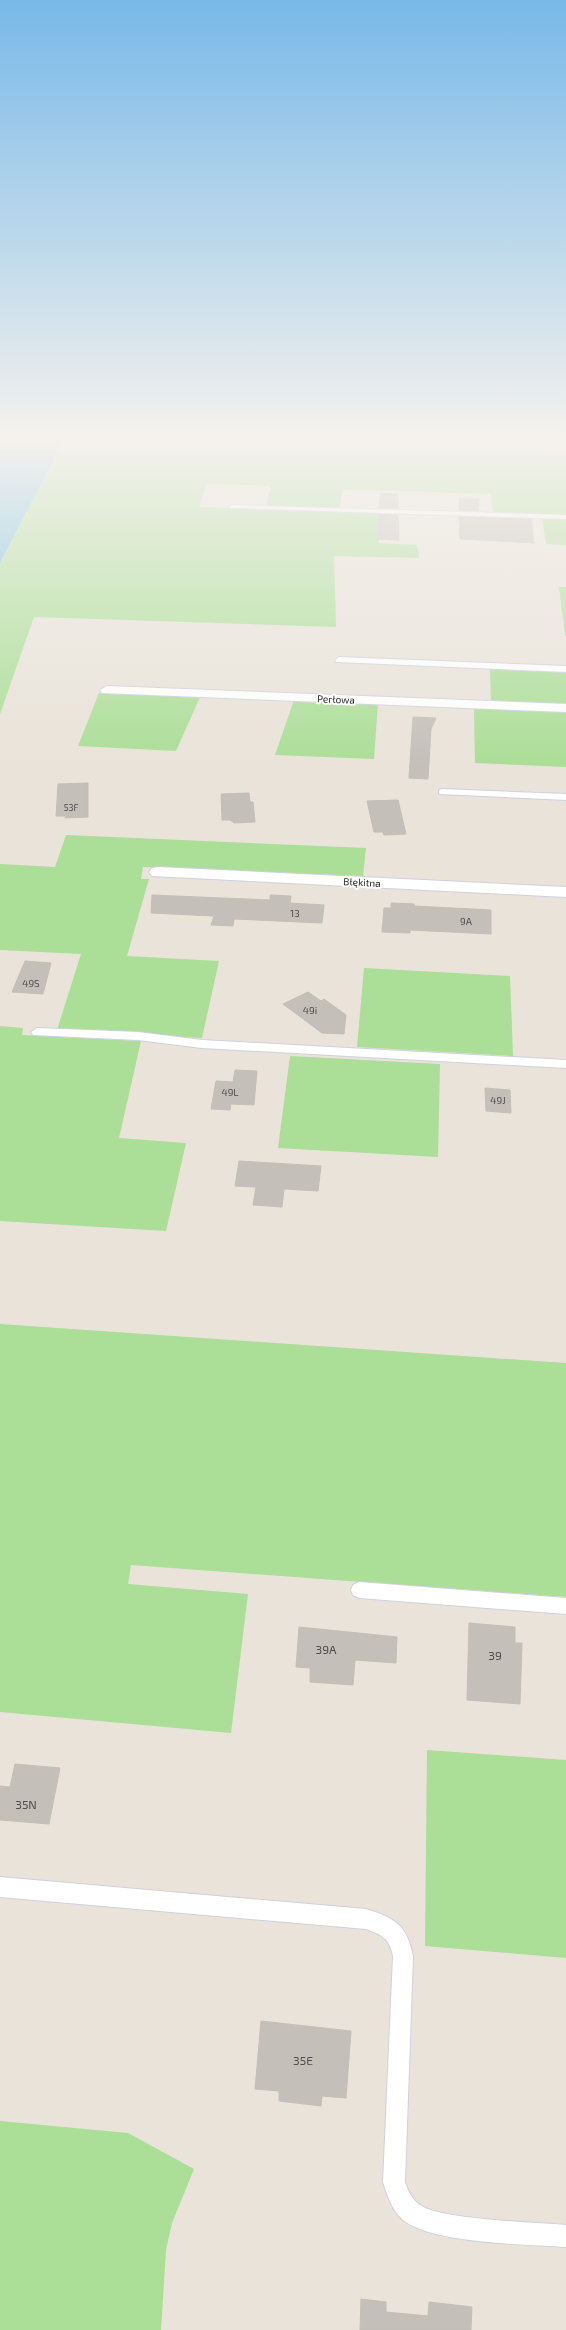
<svg xmlns="http://www.w3.org/2000/svg" width="566" height="2330" viewBox="0 0 566 2330" font-family="'Exo 2',sans-serif">
	<rect width="100%" height="100%" fill="#e9e3d9"/>
	<g fill="#abde97">
		<polygon points="64,440 539,440 541,452 566,453 566,516 493,513 491,494 343,489 339,509 266,506 271,486 207,484 199,507 377,513 379,543 417,545 419,558 334,556 336,627 34,617 0,714 0,563"/>
		<polygon points="542,519 566,519 566,545 546,544"/>
		<polygon points="559,587 566,587 566,636 565,636"/>
		<polygon points="490,669 566,672 566,706 491,703"/>
		<polygon points="99,693 200,697 176,751 78,746"/>
		<polygon points="294,700 378,704 374,759 275,755"/>
		<polygon points="474,708 566,711 566,767 475,763"/>
		<polygon points="66,835 366,848 363,876 143,867 141,879 149,879 127,956 219,961 202,1038 57,1030 81,954 0,950 0,864 55,867"/>
		<polygon points="364,968 510,976 513,1056 357,1047"/>
		<polygon points="0,1026 23,1028 22,1035 141,1041 119,1138 186,1143 166,1231 0,1221"/>
		<polygon points="290,1056 440,1064 438,1157 278,1148"/>
		<polygon points="0,1324 566,1363 566,1597 131,1565 128,1584 248,1594 231,1733 0,1712"/>
		<polygon points="427,1750 566,1760 566,1958 425,1946"/>
		<polygon points="0,2121 128,2133 194,2169 172,2223 166,2250 161,2330 0,2330"/>
	</g>
	<polygon fill="#70c0e7" points="0,440 64,440 0,563"/>
	<g fill="#c4c0b9" stroke="#c4bfb3">
		<polygon points="381,493 398,494 398,508 379,508"/>
		<polygon points="459,498 479,499 478,511 459,510"/>
		<polygon points="378,514 398,515 399,540 378,539"/>
		<polygon points="459,517 531,519 534,543 460,539"/>
		<polygon points="413,717 436,718 431,729 428,779 409,778"/>
		<polygon points="88,783 88,817 65,818 66,816 56,816 58,784"/>
		<polygon points="249,793 250,802 253,802 255,822 234,823 230,820 222,820 221,794"/>
		<polygon points="398,800 406,834 384,835 383,832 374,832 367,801"/>
		<polygon points="152,895 270,900 270,895 291,896 290,903 324,905 322,923 234,919 233,926 211,925 214,916 151,913"/>
		<polygon points="391,903 414,904 414,906 491,910 491,934 410,930 410,933 382,932 384,908 391,908"/>
		<polygon points="25,961 51,963 43,994 12,992"/>
		<polygon points="308,992 321,1001 324,999 346,1015 344,1034 322,1033 283,1004"/>
		<polygon points="235,1070 257,1071 254,1105 231,1104 230,1110 211,1109 216,1081 233,1082"/>
		<polygon points="485,1088 510,1090 511,1113 486,1111"/>
		<polygon points="239,1161 321,1166 318,1191 284,1189 282,1207 253,1205 256,1187 235,1186"/>
		<polygon points="469,1623 515,1627 515,1643 522,1643 520,1704 467,1700"/>
		<polygon points="299,1627 397,1637 396,1663 355,1660 353,1685 310,1682 310,1668 296,1667"/>
		<polygon points="15,1764 60,1768 49,1824 0,1820 0,1786 10,1787"/>
		<polygon points="261,2021 351,2031 346,2098 322,2096 321,2106 279,2101 279,2091 255,2089"/>
		<polygon points="361,2299 386,2302 386,2312 428,2316 429,2302 472,2307 471,2330 360,2330"/>
	</g>
	<g fill="none" stroke-linecap="round" stroke-linejoin="round">
		<defs>
			<g id="service">
				<polygon points="232,505 566,515 566,519 230,508 229,507"/>
				<polygon points="339,657 566,666 566,672 336,662 335,660"/>
				<polygon points="442,789 566,794 566,800 439,794 439,790"/>
				<polygon points="37,1028 138,1032 202,1040 566,1060 566,1068 202,1048 138,1040 33,1035 31,1032"/>
				<polygon points="359,1582 566,1598 566,1614 359,1598 353,1595 351,1590 353,1585"/>
				<path d="M0,1877L366,1909C395,1918 407,1925 413,1956L405,2182C408,2191 412,2200 420,2205C441,2220 536,2222 566,2225V2247C528,2244 430,2244 402,2219C392,2210 387,2195 383,2182L393,1956C390,1939 381,1934 366,1929L0,1897Z"/>
			</g>
			<g id="minor">
				<polygon points="107,686 566,704 566,712 102,693 100,690"/>
				<polygon points="158,867 566,887 566,897 152,876 149,872 152,868"/>
			</g>
		</defs>
		<use href="#service" stroke="#cfd1e0" stroke-width="2"/>
		<use href="#minor" stroke="#cfd1e0" stroke-width="2"/>
		<use href="#service" fill="#fff" fill-rule="evenodd"/>
		<use href="#minor" fill="#fff" fill-rule="evenodd"/>
	</g>
	<linearGradient id="sky" x2="0" y2="1"><stop stop-color="#78b9e8"/><stop offset="0.57" stop-color="#f5f2ee"/><stop offset="1" stop-color="#f5f2ee" stop-opacity="0"/></linearGradient>
	<rect width="566" height="767" fill="url(#sky)"/>
	<g text-anchor="middle" dominant-baseline="central" stroke-width="4" stroke-linejoin="round" paint-order="stroke">
		<g font-size="9" fill="#4e4d4c">
			<text x="71" y="807">53F</text>
		</g>
		<g font-size="10" fill="#272727" stroke="#fff">
			<text transform="translate(336 699) rotate(2)">Perłowa</text>
			<text transform="translate(362 882) rotate(3)">Błękitna</text>
		</g>
		<g font-size="10" fill="#4e4d4c">
			<text x="295" y="913">13</text>
			<text x="466" y="921">9A</text>
			<text x="31" y="983">49S</text>
			<text x="310" y="1010">49i</text>
			<text x="230" y="1092">49L</text>
			<text x="498" y="1100">49J</text>
		</g>
		<g font-size="12" fill="#4e4d4c">
			<text x="326" y="1649">39A</text>
			<text x="495" y="1655">39</text>
			<text x="26" y="1804">35N</text>
			<text x="303" y="2060">35E</text>
		</g>
	</g>
</svg>
